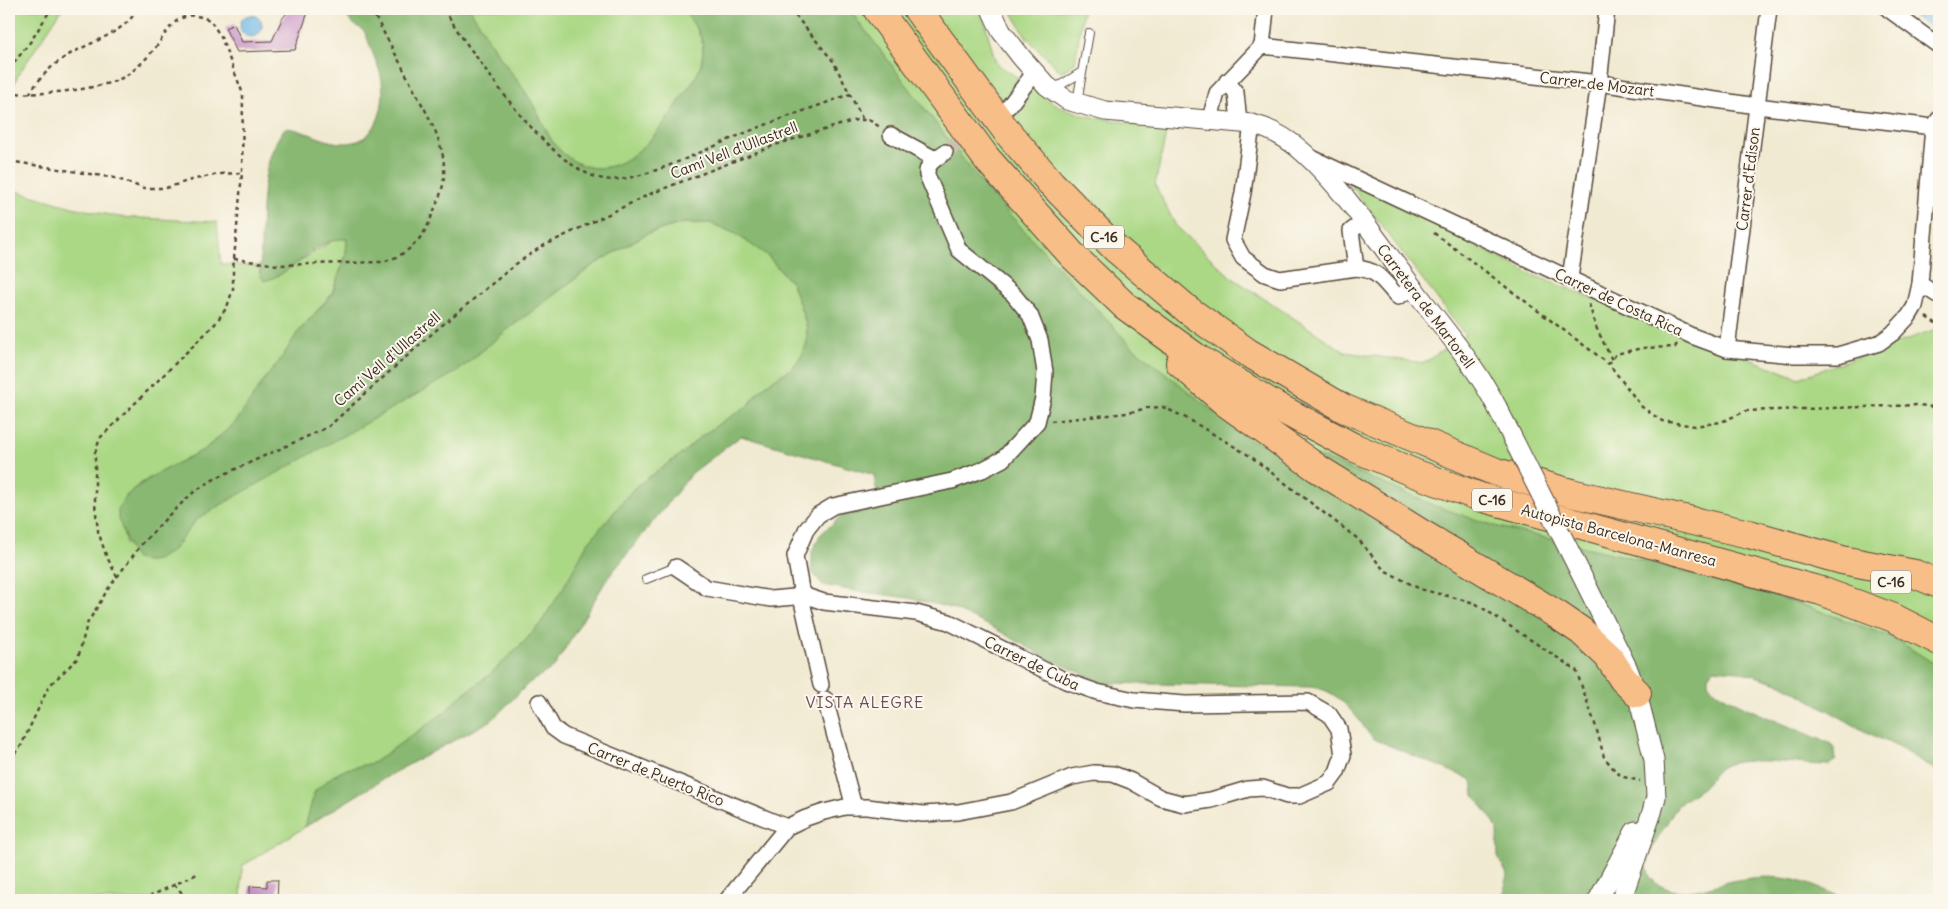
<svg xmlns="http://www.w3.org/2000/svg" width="1948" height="909" viewBox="0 0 1948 909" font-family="Delius,sans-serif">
	<rect width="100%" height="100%" fill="#fbf7ec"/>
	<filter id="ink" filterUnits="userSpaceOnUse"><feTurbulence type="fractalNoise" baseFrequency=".02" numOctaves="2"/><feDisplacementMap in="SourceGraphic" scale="10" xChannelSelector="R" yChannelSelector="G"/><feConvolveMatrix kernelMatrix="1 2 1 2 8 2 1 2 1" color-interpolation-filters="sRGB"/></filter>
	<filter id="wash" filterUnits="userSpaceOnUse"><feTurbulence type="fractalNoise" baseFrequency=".0096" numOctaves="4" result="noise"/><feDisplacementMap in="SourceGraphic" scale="20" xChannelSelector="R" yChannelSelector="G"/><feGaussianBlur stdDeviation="1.12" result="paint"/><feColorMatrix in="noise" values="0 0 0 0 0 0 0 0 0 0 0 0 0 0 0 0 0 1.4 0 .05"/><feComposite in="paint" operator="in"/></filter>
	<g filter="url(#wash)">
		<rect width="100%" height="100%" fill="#f1ead2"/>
		<g fill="#abd885" stroke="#738152">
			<polygon points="9,9 62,9 18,75 9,98"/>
			<path d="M470,9H681C692,20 703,34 703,51C703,72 689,86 679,102C655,139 612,193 565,155C548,142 542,119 531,101C521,84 509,70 498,54C488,40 480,24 470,9Z"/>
			<polygon points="849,9 981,9 996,63 1060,107 1087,116 1167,129 1155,185 1176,226 1231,277 1345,352 1424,363 1465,335 1346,179 1533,275 1799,378 1939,328 1939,667 1894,638 1790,600 1637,559 1498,527 1435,506 1326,459 1251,441 1130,345 985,188"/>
			<polygon points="1010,9 1083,9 1075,63 1061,72 1027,38"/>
			<polygon points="9,189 72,207 119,217 217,222 221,264 260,266 260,274 279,275 330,242 338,238 347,239 346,255 331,295 298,332 281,359 236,422 205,449 151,477 138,485 125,497 118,510 126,544 176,545 196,520 240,493 458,371 507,330 592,266 646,234 683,223 710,223 718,226 734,233 762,250 792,284 803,314 807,328 807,343 801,357 792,368 767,384 757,393 748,406 722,422 700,437 683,453 635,487 587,544 566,584 540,624 524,642 489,675 456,700 445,712 373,763 347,769 333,776 315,791 305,827 242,866 241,900 9,900"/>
		</g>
		<path fill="#88b872" stroke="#627148" d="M341,9H470C480,24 488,40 498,54C509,70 521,84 531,101C542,119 548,142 565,155C612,193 655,139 679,102C689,86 703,72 703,51C703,34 692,20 681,9H849L985,188L1130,345L1251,441L1326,459L1435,506L1498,527L1637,559L1783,598L1894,638L1939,667V772L1894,745L1866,732L1782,684L1739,671L1713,669L1708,676C1708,676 1708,683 1708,683C1715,699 1810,734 1831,744L1835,750L1836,760L1829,765C1800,765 1749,755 1723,766C1714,770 1710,781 1703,787C1694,794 1682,800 1676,808C1671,814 1668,822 1664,828C1654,845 1634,873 1661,886C1685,898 1708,886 1732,881C1748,878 1764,876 1781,878C1805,880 1826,892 1849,900H1503L1507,874L1498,857L1497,830L1494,822L1474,795L1472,780L1374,739C1368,734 1365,728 1360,721C1346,704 1332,688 1309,687L1104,683L1047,658L992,627L951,608L909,598L849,590L823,585L812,572V551L820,535L841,516L879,508L874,475L741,436L692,473L607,579L554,667L529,683L492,720L395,772L305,827L315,791L333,776L347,769L373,763L445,712L456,700L489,675L524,642L540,624L561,592L587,544L635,487L683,453L700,437L722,422L748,406L757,393L767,384L792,368L801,357L807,343V328L803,314L792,284L768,256L734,233L710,223H683L646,234L592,266L507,330L458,371L217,507L196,520L172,551L159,559L151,561H143L136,559L131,552L118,518V510L121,503L132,490L160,472L205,449L236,422L264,380L281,359L298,332L332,295L346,255L347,239C317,236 293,275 264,281L260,274C263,230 256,164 285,128C307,129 325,145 348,143C379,141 387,101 381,76C379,67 375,59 372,51C369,45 367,34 363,30C361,28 358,27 356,26C350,21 345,15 341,9Z"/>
		<g fill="#70b9e8" stroke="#567283">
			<polygon points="1903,9 1939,9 1939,33"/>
			<circle cx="251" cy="26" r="11"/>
		</g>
		<g id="blocks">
			<g fill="#c791c6">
				<polygon points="290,9 309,9 295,50 237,52 225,28 234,24 242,42 272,41 282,19"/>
				<polygon points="267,880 278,880 277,900 250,900 250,886 267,887"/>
			</g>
		</g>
	</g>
	<g filter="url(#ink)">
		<use href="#blocks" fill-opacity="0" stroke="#564739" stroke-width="1"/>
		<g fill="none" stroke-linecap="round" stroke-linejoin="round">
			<polyline stroke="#cdc4ae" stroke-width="15" stroke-dasharray="15 8" stroke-linecap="butt" points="945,152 999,113"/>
			<defs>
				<g id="service">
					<polyline points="1054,89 1082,72"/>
					<polyline points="1077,102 1089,33"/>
					<polyline points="646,579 676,567"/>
				</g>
				<g id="minor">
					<polyline points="1888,9 1939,46"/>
					<polyline points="1262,46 1599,83 1757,106 1933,127"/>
					<polyline points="1227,81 1236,93 1239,122"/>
					<polyline points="1009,106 1034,73"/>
					<polyline points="1210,119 1217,93 1262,46 1266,9"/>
					<polyline points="1939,119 1933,127 1920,284 1939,296"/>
					<path d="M1252,124L1243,193L1233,240L1243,258L1265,274L1280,279L1356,268C1380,270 1383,282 1398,297L1412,288"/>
					<polyline points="891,135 935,159"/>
					<polyline points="1312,158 1692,336 1727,349 1794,355 1838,355 1879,343 1893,333 1909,316 1915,306 1920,284"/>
					<polyline points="1356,268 1351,231 1363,222"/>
					<polyline points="1570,278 1599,83 1607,9"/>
					<polyline points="1727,349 1769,9"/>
					<polyline points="676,567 707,588 771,599 806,596"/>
					<polyline points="801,597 821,685"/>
					<polyline points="825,699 854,807"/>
					<polyline points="539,702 553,728 564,736 787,827"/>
					<path d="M727,900L787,827L806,818L824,812L845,807H867L923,814L958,812L1011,802L1072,777L1094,773L1113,774L1131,781L1161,798L1184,804L1211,800L1248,789L1263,788L1287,796H1299L1329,783L1337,772L1343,755L1339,729L1329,714L1308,702L1185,704L1134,700L1097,692L1066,681L949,622L916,613L824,602L806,596L801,589L795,556L806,530L818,515L833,506L952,481L982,470L1003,459L1037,422L1043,398L1045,372L1040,340L1030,315L1013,294L959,250L927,175C926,163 936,159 945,152"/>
				</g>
				<g id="tertiary">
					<path d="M991,9L1001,31L1022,58L1047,86L1067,100L1105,111L1252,124C1271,129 1290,140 1304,153C1345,190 1380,245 1414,289C1442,327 1475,364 1497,407"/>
					<polyline points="1585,582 1627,667 1637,693 1654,760 1656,797 1652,812 1624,892 1626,900"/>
					<polyline points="1598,900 1635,831"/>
				</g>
				<g id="motorway">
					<polyline points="877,9 987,159 1073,256 1124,305 1197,358 1274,405 1353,447 1414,473 1480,497 1821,591 1894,618 1939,641"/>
					<polyline points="917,9 1008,133 1051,183 1115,248 1188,310 1247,352 1343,408 1496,472 1571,493 1749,534 1842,560 1915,574 1939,584"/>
					<polyline points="1180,363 1225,402 1317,468 1419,532 1556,614 1581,631 1608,656 1623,679 1637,693"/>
				</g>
			</defs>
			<use href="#service" stroke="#564739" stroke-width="10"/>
			<use href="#minor" stroke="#564739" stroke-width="18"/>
			<use href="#tertiary" stroke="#564739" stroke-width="21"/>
			<use href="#motorway" stroke="#564739" stroke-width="30"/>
			<g stroke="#564739" stroke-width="2.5" stroke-dasharray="4 4" stroke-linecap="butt">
				<path d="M445,9C454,27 466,43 478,59C504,96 558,171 604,179C637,185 708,148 740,135C776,120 813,108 850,94"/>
				<polyline points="790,9 833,61 863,120"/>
				<polyline points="9,15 13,9"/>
				<polyline points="9,69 31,41 51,9"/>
				<path d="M9,93C39,95 95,91 122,78C133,72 143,62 151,53C163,40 169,20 188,16C194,14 204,18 210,20L221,37L243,94L242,173L233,270V289L227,307L215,324L100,438L95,453V504L98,531L106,555L117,577"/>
				<path d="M29,94C40,78 50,66 67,56C85,44 130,31 136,9"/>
				<polyline points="9,161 115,178 143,188 166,188 191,180 219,174 242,173"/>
				<polyline points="1434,233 1609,364"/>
				<path d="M234,259L278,265L381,262C406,257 424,239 432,215C437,203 444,189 444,175C446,143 427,114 412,86C399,60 385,35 371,9"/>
				<polyline points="1589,304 1596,327 1612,360"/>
				<polyline points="1926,317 1939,325"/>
				<polyline points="1677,344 1675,347 1642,348 1616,354 1609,364 1642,407 1662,421 1695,426 1721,422 1746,411 1919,405 1939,408"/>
				<polyline points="1051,421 1127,413 1147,408 1163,407 1188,419 1250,456 1358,539 1384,570 1420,589 1475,603 1576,670 1596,727 1604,757 1617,773 1624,777 1640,781"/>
				<polyline points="9,760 21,746 49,686 78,658 87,624 108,589 141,545 170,514 195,491 216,478 328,427 435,331 516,264 541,247 650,194 778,144 856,120 869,120 880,127"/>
				<polyline points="174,884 188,900"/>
				<polyline points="142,900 199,873"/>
			</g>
			<use href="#service" stroke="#fff" stroke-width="8"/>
			<use href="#minor" stroke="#fff" stroke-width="15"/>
			<use href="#tertiary" stroke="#fff" stroke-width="19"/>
			<use href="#motorway" stroke="#f7be87" stroke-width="28"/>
			<defs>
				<polyline id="tertiary-bridge" points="1497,407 1585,582"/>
			</defs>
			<use href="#tertiary-bridge" stroke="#564739" stroke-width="21" stroke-linecap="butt"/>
			<use href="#tertiary-bridge" stroke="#fff" stroke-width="19"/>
		</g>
	</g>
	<g text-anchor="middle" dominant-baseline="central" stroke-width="4" stroke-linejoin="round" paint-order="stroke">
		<g fill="#fbf7ec" stroke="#75685c" stroke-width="1">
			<rect x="1084" y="225.5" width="40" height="23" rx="4"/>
			<rect x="1472" y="488.5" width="40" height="23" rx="4"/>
			<rect x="1871" y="570.5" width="40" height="23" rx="4"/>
		</g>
		<g font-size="14" font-weight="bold" fill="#3b2a1e">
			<text x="1104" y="237">C-16</text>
			<text x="1492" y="500">C-16</text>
			<text x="1891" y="582">C-16</text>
		</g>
		<g font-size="15" fill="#3b2a1e" stroke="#fbf7ec">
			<text transform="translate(1597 84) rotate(7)">Carrer de Mozart</text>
			<text transform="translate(734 150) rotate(-21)">Camí Vell d'Ullastrell</text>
			<text transform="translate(1748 179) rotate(-83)">Carrer d'Edison</text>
			<text transform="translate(1619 302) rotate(25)">Carrer de Costa Rica</text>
			<text transform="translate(1426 306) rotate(53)">Carretera de Martorell</text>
			<text transform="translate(387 359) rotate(-41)">Camí Vell d'Ullastrell</text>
			<text transform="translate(1619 535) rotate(15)">Autopista Barcelona-Manresa</text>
			<text transform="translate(1032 663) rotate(26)">Carrer de Cuba</text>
			<text transform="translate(656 774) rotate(22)">Carrer de Puerto Rico</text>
		</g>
		<g font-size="16" letter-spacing="1" fill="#6c4e59" stroke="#fbf7ec">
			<text x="865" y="702">VISTA ALEGRE</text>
		</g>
	</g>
	<rect width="1948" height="909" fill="none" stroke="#fbf7ec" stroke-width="30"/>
</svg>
